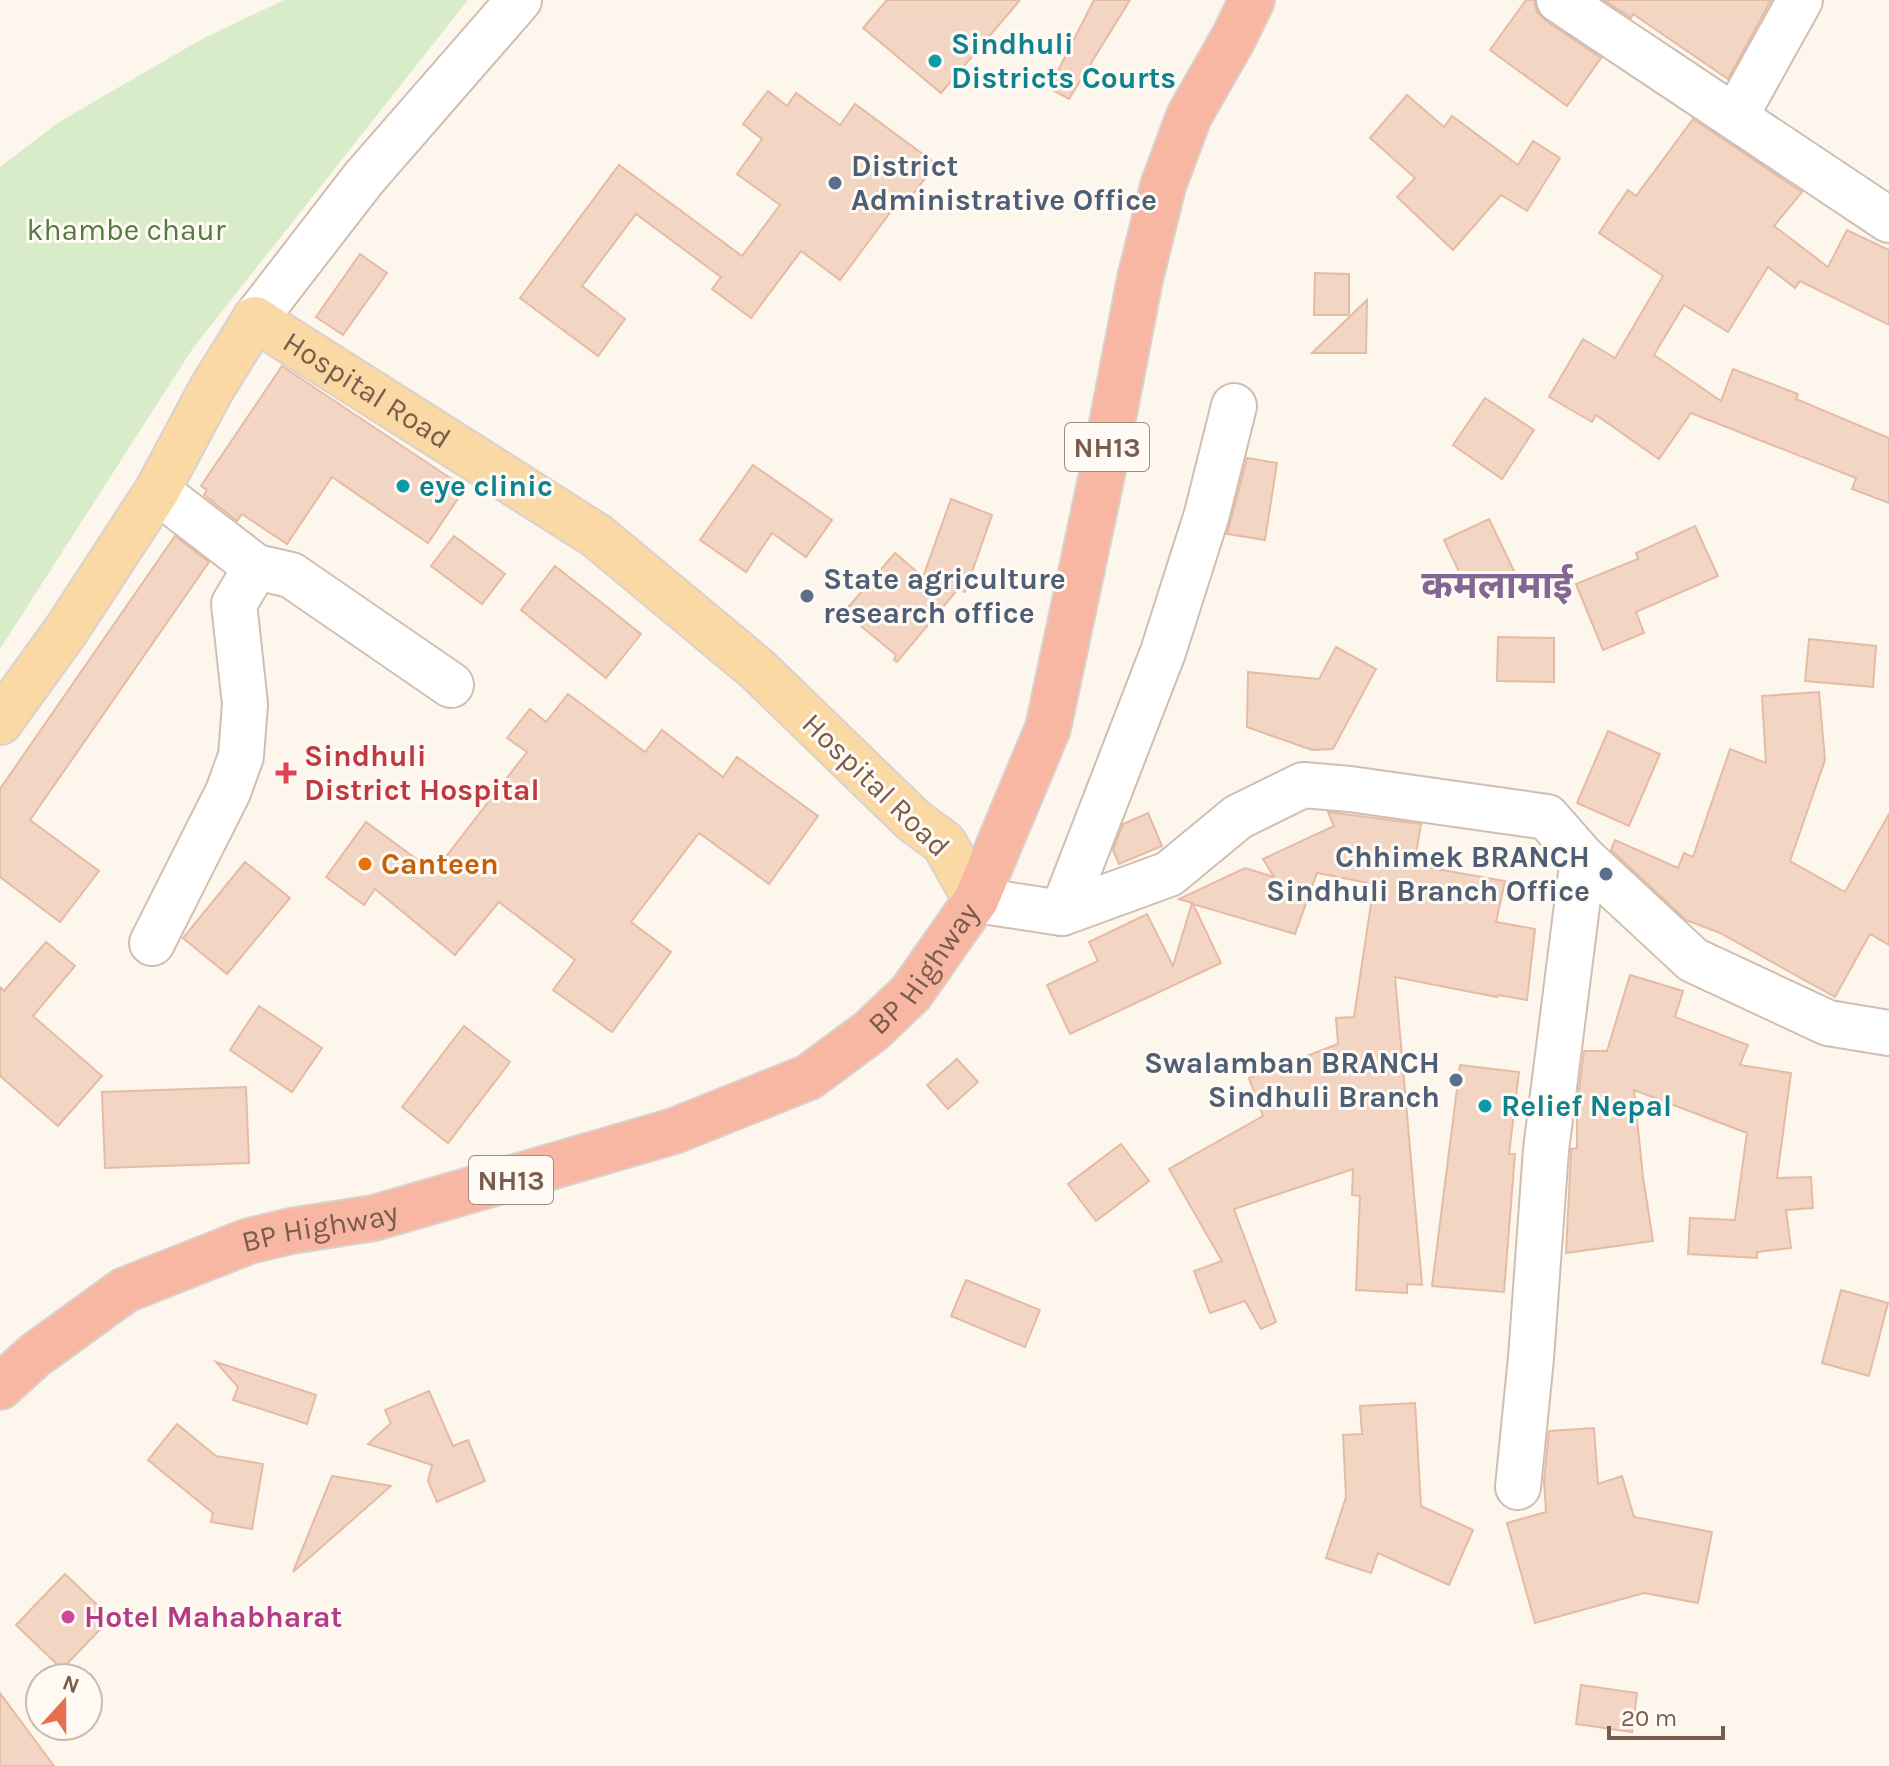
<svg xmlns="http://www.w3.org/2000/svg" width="1889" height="1766" viewBox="0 0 1889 1766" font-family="Karla,'Noto Sans Devanagari',sans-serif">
	<rect width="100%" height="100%" fill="#fdf6ec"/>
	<polygon fill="#d8ecc9" points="284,0 468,0 193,348 0,649 0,167 59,122 202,39"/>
	<g fill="#f3d5c3" stroke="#e6bba3" stroke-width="2">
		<polygon points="887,0 1020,0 941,93 863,28"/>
		<polygon points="1094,0 1130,0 1069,99 1049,88"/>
		<polygon points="1526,0 1534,0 1537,12 1545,20 1601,58 1567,106 1490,50"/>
		<polygon points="1604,0 1771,0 1728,79 1633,14 1631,18"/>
		<polygon points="768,91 787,106 796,93 840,125 855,104 936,164 901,210 895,206 840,280 801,251 751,318 712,289 721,277 636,214 582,286 625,319 598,356 520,298 619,165 742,256 780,205 737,174 762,139 743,124"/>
		<polygon points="1407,95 1444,127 1452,116 1518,165 1533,141 1560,158 1527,211 1501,195 1453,250 1397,197 1415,178 1370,138"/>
		<polygon points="1693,119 1802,192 1774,226 1828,267 1847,230 1889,250 1889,325 1800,281 1795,288 1768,267 1728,332 1684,305 1654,355 1721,401 1733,369 1798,394 1796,399 1889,438 1889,503 1852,489 1856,478 1691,413 1659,459 1596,415 1592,422 1549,397 1583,339 1615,358 1663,276 1599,233 1628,190 1636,196"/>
		<polygon points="360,254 387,273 343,335 316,317"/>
		<polygon points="1315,273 1349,274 1349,315 1314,315"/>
		<polygon points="1367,300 1366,353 1312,353"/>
		<polygon points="282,366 465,488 428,543 332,477 287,544 242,514 237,521 204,495 207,490 201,486"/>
		<polygon points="1485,398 1534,430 1502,479 1453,445"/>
		<polygon points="1247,458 1277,463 1265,540 1227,534"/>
		<polygon points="753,465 832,520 806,557 772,533 746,572 700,540"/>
		<polygon points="951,499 992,515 965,592 958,589 897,662 894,660 896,655 844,612 895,553 923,577"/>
		<polygon points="1489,519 1515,573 1470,595 1444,540"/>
		<polygon points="1695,526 1718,576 1636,612 1644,633 1603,650 1576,584 1638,559 1636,553"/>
		<polygon points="175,536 209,562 30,820 99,871 60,922 0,877 0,789"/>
		<polygon points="454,536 505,574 482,604 431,566"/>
		<polygon points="555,566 641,634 606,678 521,610"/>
		<polygon points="1498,637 1554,638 1554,682 1497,681"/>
		<polygon points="1809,639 1876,646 1873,687 1805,681"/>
		<polygon points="1336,647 1376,669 1333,749 1312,750 1247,727 1248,672 1319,679"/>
		<polygon points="1819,692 1825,760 1790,861 1845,892 1889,814 1889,945 1870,934 1835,997 1720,933 1686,920 1611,850 1615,840 1678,868 1684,853 1693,857 1730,749 1766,763 1762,696"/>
		<polygon points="568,694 645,752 662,730 723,777 737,757 818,816 769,884 699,833 631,922 671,952 612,1032 553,990 575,960 499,902 455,955 375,889 364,905 326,877 366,822 434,872 527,752 507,738 530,709 546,722"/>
		<polygon points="1608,731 1660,754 1629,826 1577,803"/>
		<polygon points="1328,812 1421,824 1414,865 1505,881 1496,922 1535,929 1527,1000 1498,995 1497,997 1395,977 1422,1285 1407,1284 1407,1293 1356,1290 1360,1196 1352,1195 1353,1169 1234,1209 1276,1322 1261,1329 1245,1301 1210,1313 1194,1271 1222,1261 1169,1169 1263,1116 1249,1078 1338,1044 1336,1018 1354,1017 1374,884 1317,873 1295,934 1193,904 1221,963 1070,1034 1047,985 1098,961 1089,942 1147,914 1173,966 1192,903 1179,899 1245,868 1274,877 1263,859 1334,826"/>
		<polygon points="1148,813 1162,846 1119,864 1113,850 1123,824"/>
		<polygon points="245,862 290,898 227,974 183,938"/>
		<polygon points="46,942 75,966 33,1016 102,1076 58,1126 0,1076 0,987 4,991"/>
		<polygon points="1630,975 1683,991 1675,1017 1748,1045 1740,1065 1791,1073 1777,1178 1811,1177 1813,1208 1786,1210 1791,1248 1757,1252 1757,1258 1688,1254 1690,1218 1735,1220 1747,1133 1634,1090 1643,1177 1653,1241 1566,1253 1571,1152 1571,1149 1577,1148 1577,1104 1584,1051 1607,1051"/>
		<polygon points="259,1006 322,1048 292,1092 230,1050"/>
		<polygon points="464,1026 510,1062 448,1143 402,1107"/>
		<polygon points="957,1059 978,1082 948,1109 927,1085"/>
		<polygon points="1460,1065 1519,1072 1509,1154 1515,1154 1504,1292 1432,1286"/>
		<polygon points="246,1087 249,1163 105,1168 102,1092"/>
		<polygon points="1121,1144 1149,1181 1096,1221 1068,1184"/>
		<polygon points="966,1280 1040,1310 1025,1347 951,1316"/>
		<polygon points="1841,1290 1888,1303 1869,1376 1822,1363"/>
		<polygon points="216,1362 316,1395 307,1424 233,1400 238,1387"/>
		<polygon points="429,1391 453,1446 468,1440 485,1481 437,1502 428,1481 432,1465 368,1444 391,1423 385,1410"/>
		<polygon points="1415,1403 1421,1506 1473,1530 1449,1585 1378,1553 1371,1573 1326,1558 1346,1497 1343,1435 1362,1434 1360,1406"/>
		<polygon points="177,1424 216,1456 263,1464 252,1529 211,1522 213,1513 148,1460"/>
		<polygon points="1594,1428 1598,1484 1622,1476 1634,1517 1712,1532 1698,1603 1644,1593 1535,1623 1507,1523 1546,1512 1544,1481 1549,1431"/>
		<polygon points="332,1476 391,1486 293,1572"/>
		<polygon points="65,1574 111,1618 62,1669 16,1625"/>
		<polygon points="1581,1685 1637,1693 1632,1732 1576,1724"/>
		<polygon points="0,1693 54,1766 0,1766"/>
	</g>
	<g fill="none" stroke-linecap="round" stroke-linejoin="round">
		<defs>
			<g id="minor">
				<polyline points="1559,0 1889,220"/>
				<polyline points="1735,117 1800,0"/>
				<polyline points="255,319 364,178 519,0"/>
				<polyline points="157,491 256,567 291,575 451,685"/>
				<polyline points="976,900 1062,913 1169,874 1238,817 1303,785 1350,789 1547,817 1583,858 1693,960 1828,1023 1889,1033"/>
				<polyline points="1062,913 1163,652 1207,514 1234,406"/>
				<polyline points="152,943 228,792 241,756 245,704 234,604 256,567"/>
				<polyline points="1518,1487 1531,1358 1546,1150 1583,858"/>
			</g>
			<g id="major">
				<path id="s1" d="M0,722L67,629L157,491L212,388L255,319L597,536L757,669L914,821L944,843L976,900"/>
			</g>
			<g id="highway">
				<path id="s2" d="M0,1387L34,1356L125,1290L249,1241L291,1231L374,1218L674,1131L809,1077L871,1031L911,993L976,900L1048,728L1104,465L1140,279L1163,186L1189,116L1233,39L1252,0"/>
			</g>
		</defs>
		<use href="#minor" stroke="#d1beb0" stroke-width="48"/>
		<use href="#major" stroke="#dad1cd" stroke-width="48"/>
		<use href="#highway" stroke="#dad1cd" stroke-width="48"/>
		<use href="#minor" stroke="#fff" stroke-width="44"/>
		<use href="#major" stroke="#fbd9a5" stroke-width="44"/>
		<use href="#highway" stroke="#f7b7a3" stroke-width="44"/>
	</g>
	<g fill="#0f9aa8" stroke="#fffaf3" stroke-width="3">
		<circle cx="935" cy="61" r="8"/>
		<circle cx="403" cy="486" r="8"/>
		<circle cx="1485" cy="1106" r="8"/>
	</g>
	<g fill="#5c6f8a" stroke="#fffaf3" stroke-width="3">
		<circle cx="835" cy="183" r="8"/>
		<circle cx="807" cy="596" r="8"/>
		<circle cx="1606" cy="874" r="8"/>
		<circle cx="1456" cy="1080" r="8"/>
	</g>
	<path fill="#e0444e" stroke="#fffaf3" stroke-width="3" d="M282 761h8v8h8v8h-8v8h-8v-8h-8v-8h8z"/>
	<circle fill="#e8710a" stroke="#fffaf3" stroke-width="3" cx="365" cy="864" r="8"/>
	<circle fill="#d1479c" stroke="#fffaf3" stroke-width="3" cx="68" cy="1617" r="8"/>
	<g text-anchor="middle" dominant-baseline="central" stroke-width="6" stroke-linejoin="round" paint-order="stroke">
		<g fill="#fffaf3" stroke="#a28b7f" stroke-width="2">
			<rect x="1065" y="423" width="84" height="48" rx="6"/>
			<rect x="469" y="1156" width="84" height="48" rx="6"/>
		</g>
		<g font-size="28" font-weight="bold" fill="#7a5c4d">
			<text x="1107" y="447">NH13</text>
			<text x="511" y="1180">NH13</text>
		</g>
		<g font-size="30" font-weight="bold" fill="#0d838f" stroke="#fffaf3" text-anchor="start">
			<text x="951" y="44">Sindhuli<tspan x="951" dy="34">Districts Courts</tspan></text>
			<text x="419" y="486">eye clinic</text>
			<text x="1501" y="1106">Relief Nepal</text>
		</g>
		<g font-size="30" font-weight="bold" fill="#4e5e75" stroke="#fffaf3" text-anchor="start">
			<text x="851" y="166">District<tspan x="851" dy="34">Administrative Office</tspan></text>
			<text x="823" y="579">State agriculture<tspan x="823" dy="34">research office</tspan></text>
			<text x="1590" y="857" text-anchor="end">Chhimek BRANCH<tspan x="1590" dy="34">Sindhuli Branch Office</tspan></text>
			<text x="1440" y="1063" text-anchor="end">Swalamban BRANCH<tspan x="1440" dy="34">Sindhuli Branch</tspan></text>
		</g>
		<g font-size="30" fill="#537a41" stroke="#fffaf3">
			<text x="126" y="230">khambe chaur</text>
		</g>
		<g font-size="30" fill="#7a5c4d" stroke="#fffaf3">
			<text stroke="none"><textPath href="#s1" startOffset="610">Hospital Road</textPath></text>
			<text transform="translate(876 785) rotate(44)">Hospital Road</text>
			<text stroke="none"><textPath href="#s2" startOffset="1036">BP Highway</textPath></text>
			<text stroke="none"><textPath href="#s2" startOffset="364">BP Highway</textPath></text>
		</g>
		<g font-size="30" font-weight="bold" fill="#be3a42" stroke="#fffaf3" text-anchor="start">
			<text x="304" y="756">Sindhuli<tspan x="304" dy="34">District Hospital</tspan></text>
		</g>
		<g font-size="30" font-weight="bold" fill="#c56008" stroke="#fffaf3" text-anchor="start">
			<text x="381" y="864">Canteen</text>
		</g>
		<g font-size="30" font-weight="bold" fill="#b23c85" stroke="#fffaf3" text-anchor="start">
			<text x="84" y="1617">Hotel Mahabharat</text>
		</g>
		<g font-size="38" font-weight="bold" fill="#846695" stroke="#fffaf3">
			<text x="1497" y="585">कमलामाई</text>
		</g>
	</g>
	<g transform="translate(64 1702) rotate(21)"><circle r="38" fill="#fffaf3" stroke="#cabbb1" stroke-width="2"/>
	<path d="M0-6L14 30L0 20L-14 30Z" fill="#e76f51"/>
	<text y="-12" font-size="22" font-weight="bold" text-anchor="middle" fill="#7a5c4d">N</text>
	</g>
	<path d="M1609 1726v12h114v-12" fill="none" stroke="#7a5c4d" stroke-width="4"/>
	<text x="1621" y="1726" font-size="24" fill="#7a5c4d" stroke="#fffaf3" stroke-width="6" paint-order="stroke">20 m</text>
</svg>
